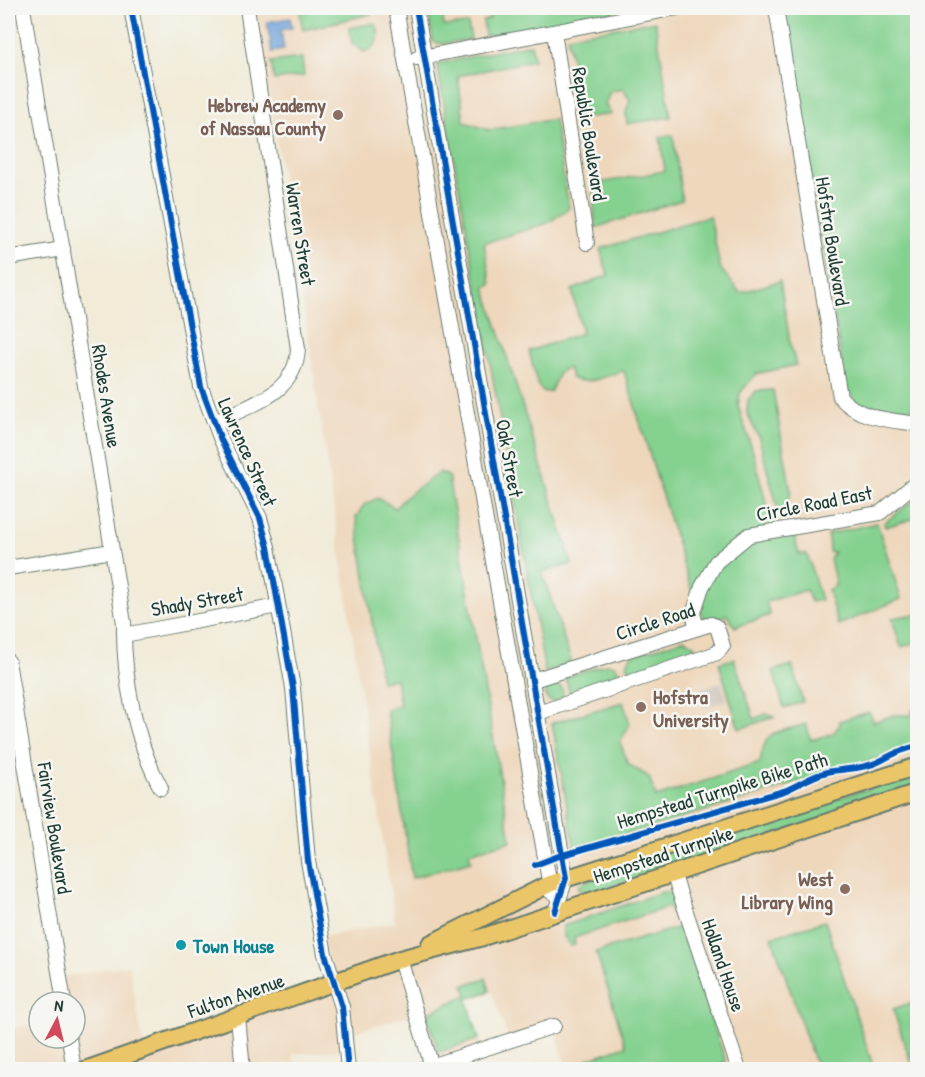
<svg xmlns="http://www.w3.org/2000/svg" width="925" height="1077" viewBox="0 0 925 1077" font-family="'Patrick Hand',sans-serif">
	<rect width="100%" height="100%" fill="#f6f6f2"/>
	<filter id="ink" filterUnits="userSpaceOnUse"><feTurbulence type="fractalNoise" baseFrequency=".0167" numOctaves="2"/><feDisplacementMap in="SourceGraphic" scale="12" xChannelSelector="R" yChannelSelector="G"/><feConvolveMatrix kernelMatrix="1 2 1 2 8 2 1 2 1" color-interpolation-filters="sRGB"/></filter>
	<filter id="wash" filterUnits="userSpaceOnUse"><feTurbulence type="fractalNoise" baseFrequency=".008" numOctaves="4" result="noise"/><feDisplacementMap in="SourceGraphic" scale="24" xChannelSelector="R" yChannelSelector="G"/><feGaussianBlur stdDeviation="1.35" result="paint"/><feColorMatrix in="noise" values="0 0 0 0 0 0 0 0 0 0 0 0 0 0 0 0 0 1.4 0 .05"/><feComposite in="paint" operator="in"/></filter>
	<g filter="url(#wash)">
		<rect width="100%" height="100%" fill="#f1ebd8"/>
		<polygon fill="#eed7bb" points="254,8 917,8 917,1069 567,1069 554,1026 509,1041 492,992 468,1000 483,1049 432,1065 416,1013 345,1035 346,1050 293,1054 294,1063 243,1067 242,1070 8,1069 8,1030 39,1023 39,1038 75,1038 75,1002 64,1002 60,977 129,965 144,1049 334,983 322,937 395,922 300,282"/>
		<polygon fill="#ccc2b9" points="721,682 727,700 705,707 699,689"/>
		<g fill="#85d190" stroke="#528762" stroke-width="1.5">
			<polygon points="299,8 370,8 371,14 303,30"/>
			<polygon points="428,8 441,8 444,26 468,24 471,39 442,44 433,42"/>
			<polygon points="488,8 613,8 614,13 485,36 483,21 490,19"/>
			<path d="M783,8H917V408C888,410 861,417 846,387Z"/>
			<polygon points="655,21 671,117 627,124 626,112 630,100 623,89 610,92 605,104 611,114 583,118 567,36"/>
			<path d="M375,23C382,35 379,47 364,52L352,43L349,28Z"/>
			<polygon points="531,44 534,60 458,76 464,122 489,130 554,119 569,208 548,223 484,243 491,284 485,287 572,564 542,572 572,664 545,672 437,64"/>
			<polygon points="302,58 304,76 274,80 271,62"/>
			<polygon points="673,135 682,200 595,228 593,184 665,171 660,137"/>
			<path d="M710,216L720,268L740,293L780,281L790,343L796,365L756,374L740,393L738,406L753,452L773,530L787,529L794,536L799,554H807L821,600L811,602L806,590L766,602L770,615L735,627L727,615L711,620L703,617L690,586L624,371C608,374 588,387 572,378L568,368L560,371L550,392H544L538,386L529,351L582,333L572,290L608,275L600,249Z"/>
			<polygon points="773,390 791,492 784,514 779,514 759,438 747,413 748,400 756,391"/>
			<polygon points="440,472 448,476 511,841 469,853 471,861 412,878 386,709 400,705 396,679 381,681 356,517 365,504 378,498 395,508 408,495"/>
			<polygon points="917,498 917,518 885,527 884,523"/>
			<polygon points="877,523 901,599 838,625 828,590 836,585 830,559 834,552 829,552 828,534"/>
			<polygon points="917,614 917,642 901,647 892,618"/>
			<polygon points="684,639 695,646 694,657 632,675 627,664 631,656"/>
			<polygon points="734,659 754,719 766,714 774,717 739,729 719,663"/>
			<polygon points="607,664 614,665 618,670 616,682 571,698 565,677"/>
			<polygon points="792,665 803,702 784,708 773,671"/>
			<circle cx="554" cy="693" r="9"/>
			<path d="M623,702L630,724L620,742L628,764L649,777L656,797L760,763C765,728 775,734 806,724L811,740L832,734L840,725L839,721L869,712L874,722L894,715H913L912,710L915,709L917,747L575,850L552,723Z"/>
			<polygon points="917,773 917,789 595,892 579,890 579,884 669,852"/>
			<polygon points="662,892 670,892 676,903 676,910 672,913 668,907 574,938 575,945 570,946 563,934 563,926"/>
			<polygon points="825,921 874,1069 817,1069 772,937"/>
			<polygon points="680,927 726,1062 704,1070 582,1069 587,1059 626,1046 596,952"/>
			<polygon points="486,978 490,991 467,999 479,1039 439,1052 426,1014 467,995 464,985"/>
			<polygon points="917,1001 917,1069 913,1069 893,1009"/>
		</g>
		<polygon fill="#6da0d9" stroke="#466e86" stroke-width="1.5" points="290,18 292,28 281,30 284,50 272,52 267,22"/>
	</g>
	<g filter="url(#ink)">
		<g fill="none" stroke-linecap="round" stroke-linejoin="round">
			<defs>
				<g id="minor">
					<path d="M23,8L124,623C123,676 135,741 161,788"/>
					<polyline points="131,8 201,387 221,440 260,518 268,547 293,688 308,861 325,954 342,1007 348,1070"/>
					<polyline points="396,8 551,892"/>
					<polyline points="416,8 566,878 555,912"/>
					<path d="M776,8L840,397C858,419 890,420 918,424"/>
					<polyline points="554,32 587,243"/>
					<polyline points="417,58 677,8"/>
					<polyline points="8,258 63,249"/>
					<path d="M215,422C250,405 296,394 298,349L247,8"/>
					<polyline points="8,568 112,551"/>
					<polyline points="697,628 693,614 702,587 716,562 749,535 880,513 918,481"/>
					<polyline points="124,635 278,606"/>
					<polyline points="8,661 64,1002"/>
					<polyline points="533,680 711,624 717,627 723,646 717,653 538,713"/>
					<polyline points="673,873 739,1070"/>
					<polyline points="400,959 433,1070"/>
					<polyline points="238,1017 243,1070"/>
					<polyline points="69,1038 74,1070"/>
					<polyline points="122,1057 123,1070"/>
					<polyline points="419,1070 554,1026"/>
				</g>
				<g id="major">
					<polyline points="430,944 549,884 918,766"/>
					<polyline points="85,1070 400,959 483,937 918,792"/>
				</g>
			</defs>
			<use href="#minor" stroke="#687a6d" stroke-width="16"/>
			<use href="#major" stroke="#687a6d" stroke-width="20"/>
			<use href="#minor" stroke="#fff" stroke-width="14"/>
			<use href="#major" stroke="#ebc669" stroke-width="16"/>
			<defs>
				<g id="cycleway">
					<polyline points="131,8 201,387 221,440 260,518 268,547 293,688 308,861 325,954 342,1007 348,1070"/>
					<polyline points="416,8 566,878 555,912"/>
					<path d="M535,865L556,857L784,791C799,785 811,776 827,772C844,768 862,770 878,762C892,755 902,749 918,746"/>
				</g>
			</defs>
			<use href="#cycleway" stroke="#f6f6f2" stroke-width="10"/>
			<use href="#cycleway" stroke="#0057b8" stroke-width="6"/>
		</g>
	</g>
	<g fill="#8d6e63" stroke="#f6f6f2" stroke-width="2">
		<circle cx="338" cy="115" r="6"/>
		<circle cx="641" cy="707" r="6"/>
		<circle cx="845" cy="889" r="6"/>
	</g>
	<circle fill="#0f9aa8" stroke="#f6f6f2" stroke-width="2" cx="181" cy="945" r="6"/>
	<g text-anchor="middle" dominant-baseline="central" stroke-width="5" stroke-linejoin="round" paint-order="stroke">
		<g font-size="20" font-weight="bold" fill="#785e54" stroke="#f6f6f2" text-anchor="end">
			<text x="326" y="104">Hebrew Academy<tspan x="326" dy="23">of Nassau County</tspan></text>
			<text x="653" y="696" text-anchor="start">Hofstra<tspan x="653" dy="23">University</tspan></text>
			<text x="833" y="878">West<tspan x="833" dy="23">Library Wing</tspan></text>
		</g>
		<g font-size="20" fill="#1f3d34" stroke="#f6f6f2">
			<text transform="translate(590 134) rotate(81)">Republic Boulevard</text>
			<text transform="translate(301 234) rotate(81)">Warren Street</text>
			<text transform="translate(833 241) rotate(81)">Hofstra Boulevard</text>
			<text transform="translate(107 396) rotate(81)">Rhodes Avenue</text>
			<text transform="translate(248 452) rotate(66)">Lawrence Street</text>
			<text transform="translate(510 458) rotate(80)">Oak Street</text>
			<text transform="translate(814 503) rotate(-11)">Circle Road East</text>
			<text transform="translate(197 601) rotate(-10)">Shady Street</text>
			<text transform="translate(655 621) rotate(-18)">Circle Road</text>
			<text transform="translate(722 790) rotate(-17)">Hempstead Turnpike Bike Path</text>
			<text transform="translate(55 828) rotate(81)">Fairview Boulevard</text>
			<text transform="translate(663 854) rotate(-18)">Hempstead Turnpike</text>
			<text transform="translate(724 965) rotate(71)">Holland House</text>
			<text transform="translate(236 995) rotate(-19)">Fulton Avenue</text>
		</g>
		<g font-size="20" font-weight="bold" fill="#0d838f" stroke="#f6f6f2" text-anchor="start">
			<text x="193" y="945">Town House</text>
		</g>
	</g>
	<rect width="925" height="1077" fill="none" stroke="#f6f6f2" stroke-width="30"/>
	<g transform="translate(57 1020) rotate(7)"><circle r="28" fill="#f6f6f2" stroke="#a0aca6" stroke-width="1.5"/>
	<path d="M0-4.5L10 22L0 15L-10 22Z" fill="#d1495b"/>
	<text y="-9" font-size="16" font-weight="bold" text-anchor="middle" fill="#1f3d34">N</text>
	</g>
</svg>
